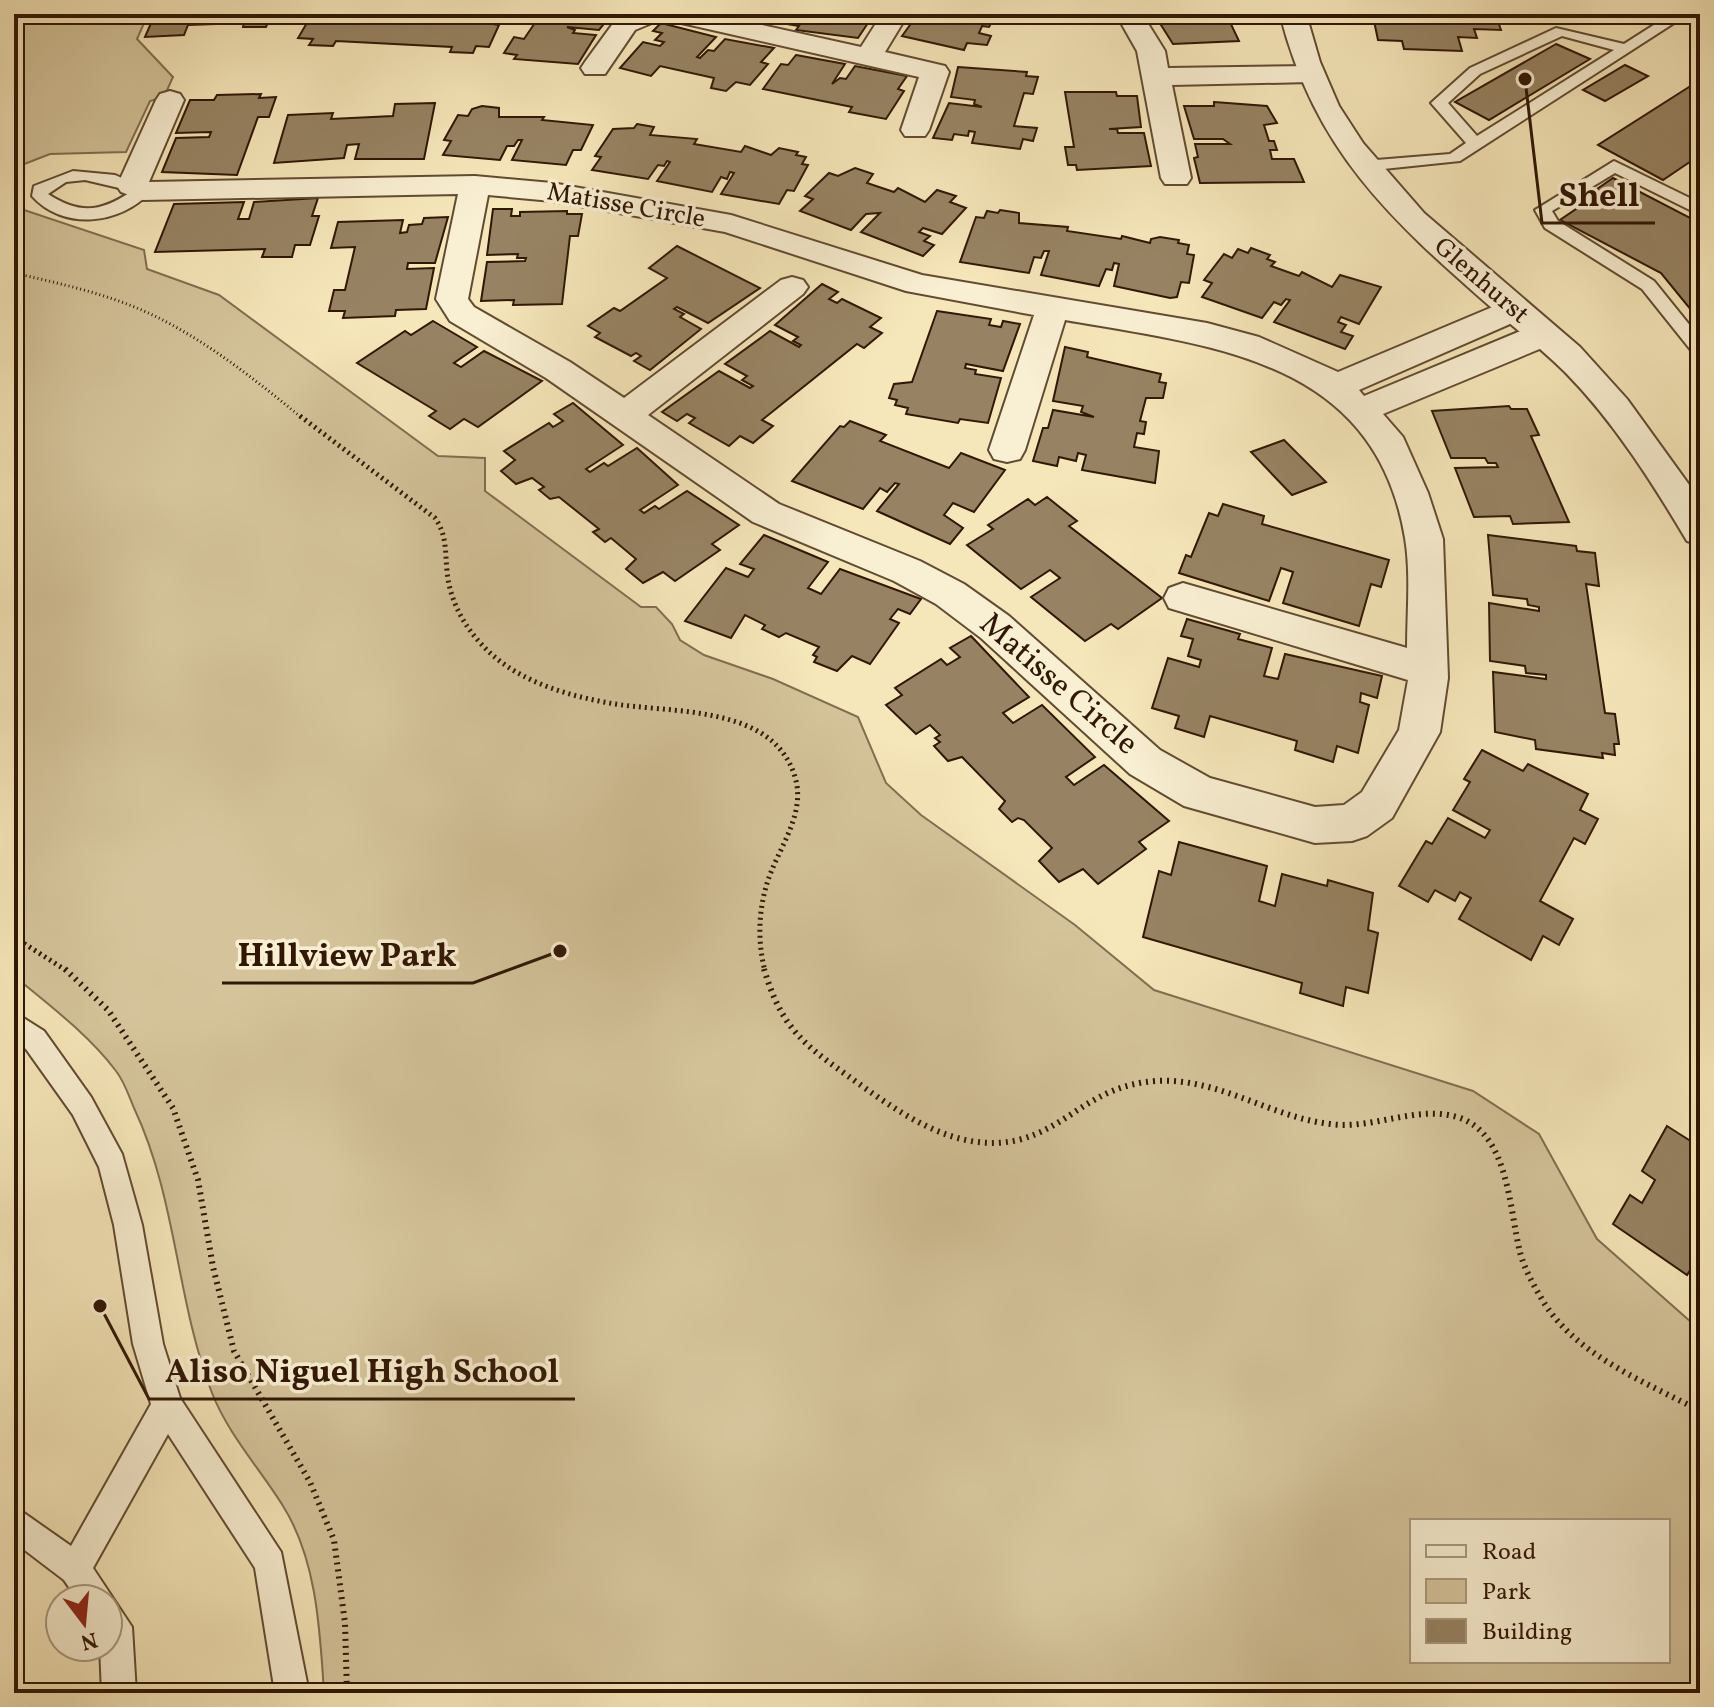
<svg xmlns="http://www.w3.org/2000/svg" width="1714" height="1707" viewBox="0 0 1714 1707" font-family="Vollkorn,serif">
	<rect width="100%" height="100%" fill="#f6e7ba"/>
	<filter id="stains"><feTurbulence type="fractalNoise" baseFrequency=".0025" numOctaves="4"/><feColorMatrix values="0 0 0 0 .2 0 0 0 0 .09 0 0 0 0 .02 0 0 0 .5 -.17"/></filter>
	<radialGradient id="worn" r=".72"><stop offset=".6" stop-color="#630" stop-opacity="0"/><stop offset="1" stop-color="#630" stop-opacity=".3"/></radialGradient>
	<g fill="#d5c49b" stroke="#836e50" stroke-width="2" fill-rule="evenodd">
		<polygon points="14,14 148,14 137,39 173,77 164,97 150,101 126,152 50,154 14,168"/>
		<path d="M14,203L15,207L144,250L147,269L219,295L438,456L485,458V491L641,607H656L672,624L680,640L704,655L773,679L858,717L886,783L921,815L1075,925L1154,990L1473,1091L1539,1134L1597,1239L1700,1330V1693H324C320,1631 317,1560 283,1506C260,1469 228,1434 212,1393C176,1300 177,1199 134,1108C129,1096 124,1081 116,1071C88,1034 49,1005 14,976ZM1412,1521H1668V1661H1412Z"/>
	</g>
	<g fill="#978363" stroke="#311705" stroke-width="2">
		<polygon points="155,14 286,14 284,20 269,20 266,27 243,27 244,23 188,25 184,35 145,37"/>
		<polygon points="319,14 374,14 372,18 380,19 383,14 435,14 431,23 440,23 444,14 497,14 492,24 499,25 489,47 476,46 473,53 450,52 452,47 336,41 333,46 309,45 313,39 298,38 311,16"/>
		<polygon points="541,14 612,14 599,30 567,27 575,30 573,33 596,35 578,64 514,59 517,55 504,53 514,37 524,39"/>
		<polygon points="794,14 874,14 858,38 796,30 799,26 787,24"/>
		<polygon points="918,14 986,14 984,18 993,20 989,27 982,26 979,33 991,36 987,45 967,43 964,50 902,36"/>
		<polygon points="1038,14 1068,14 1069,16 1063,16 1066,21 1049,23"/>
		<polygon points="1187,14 1227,14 1222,15 1230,22 1239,41 1173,44 1156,17"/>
		<polygon points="1395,14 1512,14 1514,20 1497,19 1501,30 1474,29 1477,38 1458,37 1462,51 1404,49 1402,41 1378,40 1374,21 1397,22"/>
		<polygon points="661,23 716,37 697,57 700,58 708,50 714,51 725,39 774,48 761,62 768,64 750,85 736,82 726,91 711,88 714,78 660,66 651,76 620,68 643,42 660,46 664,42 655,40 662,33 653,31"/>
		<polygon points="1556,44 1590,59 1489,120 1455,102"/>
		<polygon points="796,55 845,64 832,84 840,78 846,79 855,66 907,76 898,89 904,91 886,119 849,112 852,107 763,89 781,64 788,65"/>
		<polygon points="1625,65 1648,76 1605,101 1583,90"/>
		<polygon points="958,67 1027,72 1026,76 1038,77 1033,94 1024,93 1014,126 1037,128 1033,141 1023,139 1020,149 972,143 975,132 969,131 968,136 954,134 952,140 933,138 949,103 982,107 974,104 975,100 951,97"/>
		<polygon points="1700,80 1700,155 1663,180 1598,145"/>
		<polygon points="1065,92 1116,92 1117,96 1137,96 1141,127 1109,129 1117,129 1118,133 1144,133 1151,166 1077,170 1076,165 1068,165 1065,147 1074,147"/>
		<polygon points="261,94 259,98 276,97 269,117 258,117 237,175 162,172 176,138 209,137 211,132 176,133 190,100 214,100 217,95"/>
		<polygon points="1214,102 1267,106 1277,123 1264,125 1269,141 1274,141 1277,150 1270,150 1272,159 1294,159 1304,182 1200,183 1194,158 1198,157 1195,144 1230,144 1223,139 1194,139 1184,106 1214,106"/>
		<polygon points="435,103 424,159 355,159 359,144 347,145 344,158 274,163 288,115 333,113 331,119 393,116 395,104"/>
		<polygon points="482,106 499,108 499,117 544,117 542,120 593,125 581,150 573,150 566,165 512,160 522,140 518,140 514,146 507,146 500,160 443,155 451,141 444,140 458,115 468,116 472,109"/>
		<polygon points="637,124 654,127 650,135 697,139 694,144 741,152 745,146 771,155 779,148 798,152 796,155 806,157 802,164 808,165 794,191 787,190 779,204 721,194 734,173 730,172 727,179 721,177 712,192 657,181 670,162 667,161 664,166 658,165 648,179 592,170 601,157 595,156 613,129 634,128"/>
		<polygon points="855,168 873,174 867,183 894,192 898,188 925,202 937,190 956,196 950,202 966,208 942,234 923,228 919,232 930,236 924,241 934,245 923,256 861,232 880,213 866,214 851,230 800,211 813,199 805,196 829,173 838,176"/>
		<polygon points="1613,178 1700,223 1700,321 1661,273 1560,220 1601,192 1597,189"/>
		<polygon points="318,198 312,216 319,216 310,245 295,245 292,257 262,257 265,249 155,252 174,204 244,202 238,219 249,219 254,202"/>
		<polygon points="493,209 512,209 511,216 520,216 520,212 567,211 567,214 582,214 578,236 570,236 562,304 513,305 514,300 481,301 487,262 525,261 526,258 517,258 518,254 487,255"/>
		<polygon points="1000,210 1019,213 1019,223 1068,227 1067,231 1121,239 1122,236 1150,243 1151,239 1160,237 1179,240 1178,243 1189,245 1187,254 1194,255 1189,283 1181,282 1177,297 1170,298 1114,286 1119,264 1114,263 1112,270 1106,269 1099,286 1041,275 1049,251 1044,251 1041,258 1034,257 1029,273 960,262 976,217 984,218 987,211 998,213"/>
		<polygon points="448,217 435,263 408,263 407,269 434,268 426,309 396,310 395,316 343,318 345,311 329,311 334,290 345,290 355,247 331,248 338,222 403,220 400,233 407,232 409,225 422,224 424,218"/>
		<polygon points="677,246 760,288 708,323 677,307 674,309 684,314 680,317 701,329 650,370 634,361 641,356 636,353 631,356 595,337 600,333 588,326 614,308 620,311 667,278 649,268"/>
		<polygon points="1251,248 1270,255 1267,259 1275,262 1271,266 1299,276 1302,272 1332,287 1340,275 1381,287 1359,324 1341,317 1338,322 1346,325 1341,332 1353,336 1345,349 1274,322 1290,300 1286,299 1281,305 1274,302 1262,318 1202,297 1212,283 1204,280 1224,254 1232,258 1238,249 1248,253"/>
		<polygon points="822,284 838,292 829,299 837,303 842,299 881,318 870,327 882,333 864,348 857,344 762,420 773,426 753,443 740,436 729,446 689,423 695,418 687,414 677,421 662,412 719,371 750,388 753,386 742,380 747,376 725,364 770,331 799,347 801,345 793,341 798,337 775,325"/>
		<polygon points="937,311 991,319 989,325 1001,327 1003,321 1020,324 1003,371 966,364 965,368 976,370 975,374 1001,378 988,423 960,419 958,423 906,414 908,408 895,405 897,400 889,398 894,384 912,382"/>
		<polygon points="433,321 477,347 454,363 461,367 484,351 542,381 478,427 464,419 450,429 429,416 436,411 357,363 405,331 411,335"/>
		<polygon points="1065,347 1088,352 1087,357 1161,374 1159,382 1166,383 1163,398 1146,398 1140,421 1146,422 1144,434 1137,433 1134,447 1159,451 1155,483 1082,470 1086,455 1078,453 1076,461 1059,457 1057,466 1033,461 1043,428 1048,428 1053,410 1094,417 1081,412 1083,406 1053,401"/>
		<polygon points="573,403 623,445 586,469 590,472 604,463 608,466 637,448 678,485 640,510 644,513 655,506 659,509 687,491 739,525 712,544 720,550 675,581 663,572 643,583 626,569 636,559 611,538 605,542 593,532 599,529 559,497 550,499 539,490 544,487 532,478 516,484 501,471 515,460 504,451 549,423 553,427 563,421 554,414"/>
		<polygon points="1509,406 1511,409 1527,409 1539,435 1531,436 1569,522 1513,524 1510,516 1474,517 1455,468 1498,467 1496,463 1488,463 1485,458 1451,458 1432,411"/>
		<polygon points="850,421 886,435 880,441 949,468 961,453 1005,470 974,512 953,503 944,515 963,528 950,544 877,511 899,484 895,483 887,492 880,488 863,509 792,481 840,426 844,427"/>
		<polygon points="1284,440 1326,482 1292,495 1251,452"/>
		<polygon points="1047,497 1077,521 1069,526 1162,598 1118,629 1111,624 1085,641 1031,597 1060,578 1050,570 1021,589 967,545 993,529 988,525 1028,499 1035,505"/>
		<polygon points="1223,504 1264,516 1262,524 1389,560 1381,587 1371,584 1359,626 1283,603 1293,572 1281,568 1269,601 1179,573 1186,555 1191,557 1209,513 1218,516"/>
		<polygon points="764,535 828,562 808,588 821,594 840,569 921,599 910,614 898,609 890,619 899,623 870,664 852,656 837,671 814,662 817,657 813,655 819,647 786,633 779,637 762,629 765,625 745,615 731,638 685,621 726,568 748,577 754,569 740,564"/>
		<polygon points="1488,535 1576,546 1577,551 1595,553 1599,586 1586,584 1605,713 1615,714 1619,744 1614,744 1615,755 1602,753 1603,758 1536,749 1535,740 1495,732 1493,672 1546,679 1546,675 1526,673 1525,666 1490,661 1489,603 1539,611 1539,607 1528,605 1527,599 1493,595"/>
		<polygon points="1187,619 1240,634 1238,639 1272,648 1264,676 1278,679 1285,654 1382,676 1377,698 1361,693 1360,702 1369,705 1358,753 1337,746 1333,762 1295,750 1297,741 1210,716 1204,737 1175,728 1179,716 1152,708 1168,658 1199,667 1201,660 1188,656 1193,639 1181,636"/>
		<polygon points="971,636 1029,697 1003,713 1013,723 1042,705 1095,757 1066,777 1074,785 1104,765 1169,821 1139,842 1146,849 1098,884 1083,869 1059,882 1039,861 1052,848 1024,820 1018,818 1012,822 999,809 1005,801 962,757 948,761 934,746 940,742 935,738 940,735 930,725 916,734 886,705 902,695 895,688 941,659 947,665 960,657 950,648"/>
		<polygon points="1482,750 1523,771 1528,764 1588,794 1580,810 1598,819 1585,844 1574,838 1540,901 1573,919 1559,945 1543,936 1531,960 1459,919 1471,898 1460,892 1455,901 1435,890 1428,902 1399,886 1426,841 1432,844 1448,818 1485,838 1490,830 1453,810 1470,782 1464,779"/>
		<polygon points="1179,842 1267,866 1259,901 1275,906 1282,874 1327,886 1328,880 1373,893 1368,930 1378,933 1368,993 1346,987 1343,1006 1300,993 1302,983 1143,937 1159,871 1171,875"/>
		<polygon points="1667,1126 1700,1147 1700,1255 1687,1275 1613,1224 1630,1195 1642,1203 1655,1180 1642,1171"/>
	</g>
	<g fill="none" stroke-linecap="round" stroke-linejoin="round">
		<defs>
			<g id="service">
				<path d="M1671,14H1688L1460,161L1364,171L1356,166L1364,161L1450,154L1466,143L1431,103L1470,68L1556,28L1624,44ZM1562,36L1614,50L1477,136L1448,103L1480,74Z"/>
				<polygon points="1614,161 1700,203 1700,215 1615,173 1552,211 1558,221 1654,281 1700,338 1700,356 1694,354 1642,289 1545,228 1535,210"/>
				<path d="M73,171L115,175L151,191C121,225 63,231 32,196L34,186ZM85,180L132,191C101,212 80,215 48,194L66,182Z"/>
				<polygon points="14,1012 44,1031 91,1097 122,1154 142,1225 163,1344 180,1398 281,1552 309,1693 275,1693 255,1568 168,1434 93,1568 132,1627 136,1693 102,1693 100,1647 108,1647 108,1599 77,1599 64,1580 14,1542 14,1506 71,1546 151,1404 133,1344 114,1225 99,1167 73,1115 26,1049 14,1040"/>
			</g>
			<g id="minor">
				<polygon points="627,14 663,14 659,20 635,30 605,74 585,74 581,68 585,62 617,18"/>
				<polygon points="664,14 713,14 861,47 882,14 908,14 885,52 945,66 949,72 929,130 925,136 905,136 901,130 919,77 677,22 668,20"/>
				<polygon points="1116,14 1142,14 1165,51 1168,68 1311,66 1321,68 1325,74 1321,80 1311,82 1172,85 1191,178 1187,184 1165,184 1161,178 1137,51"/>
				<path d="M170,91L180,94L184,100L149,182L475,176L552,183L731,215L922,275L1207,323L1259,337L1338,372L1502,303L1514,300L1526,303L1530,310L1526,317L1359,390L1364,396L1530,327L1542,324L1554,327L1559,335L1554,343L1383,414L1403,437L1428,493L1443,539L1448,678L1440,732L1392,818L1367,836L1352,841L1315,843L1184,806L1130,774L981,638L936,604L894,581L753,522L546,378L450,321L436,299L458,194L143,200L121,192L117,186L156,100L160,94ZM488,195L552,201L725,232L906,291L1034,315L989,450L994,459L1007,462L1020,459L1025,450L1065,320C1212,346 1375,358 1405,538C1411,573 1407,613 1407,648L1183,583L1169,588L1164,598L1169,608L1408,680L1399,730L1362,792L1344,805L1315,807L1210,778L1160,750L1009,616L964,584L920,561L779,504L648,415L803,294L808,287L803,280L792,277L781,280L624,398L570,362L474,307L468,299Z"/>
			</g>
			<path id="tertiary" d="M1280,14H1306L1320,62L1339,106L1363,143L1424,213L1580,347L1627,399L1700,500V545L1687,541C1652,482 1614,422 1566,373C1543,350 1517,330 1493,309C1390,219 1315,151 1280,14Z"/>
		</defs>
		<use href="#service" stroke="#624b32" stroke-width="4"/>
		<use href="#minor" stroke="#624b32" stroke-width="4"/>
		<use href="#tertiary" stroke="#624b32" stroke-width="4"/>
		<path stroke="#311705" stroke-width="3" stroke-dasharray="1 3" stroke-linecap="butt" d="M14,273C58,283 103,293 144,311C202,337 253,378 302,418"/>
		<g stroke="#311705" stroke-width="5" stroke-dasharray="2 4" stroke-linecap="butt">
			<path d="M300,416L435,518C447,535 445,551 447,571C450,607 472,640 501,662C532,685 571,696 609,703C669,714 773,703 795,777C807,816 775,852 766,887C758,915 758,944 765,971"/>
			<polyline points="14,937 67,971"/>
		</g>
		<g stroke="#311705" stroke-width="6" stroke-dasharray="2 5" stroke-linecap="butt">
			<polyline points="65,969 108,1010 173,1108 198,1180 213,1267 234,1351 310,1482 334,1540 345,1623 347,1693"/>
			<path d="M764,969C770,989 777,1007 789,1024C805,1046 826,1060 848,1076C896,1110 954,1155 1018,1140C1070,1127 1090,1086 1155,1081C1218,1077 1270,1117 1330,1124C1372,1130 1416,1105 1457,1117C1509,1132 1509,1209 1520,1252C1524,1268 1532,1282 1540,1296C1573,1355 1644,1381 1700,1411"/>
		</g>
		<use href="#service" fill="#f9efd2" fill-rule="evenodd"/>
		<use href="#minor" fill="#f9efd2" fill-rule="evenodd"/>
		<use href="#tertiary" fill="#f9efd2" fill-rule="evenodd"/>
	</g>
	<g text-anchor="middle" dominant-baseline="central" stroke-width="7" stroke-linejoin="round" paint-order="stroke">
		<g font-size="26" fill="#311705" stroke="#f9efd2">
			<text transform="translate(626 206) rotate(10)">Matisse Circle</text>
			<text transform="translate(1481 281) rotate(41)">Glenhurst</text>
		</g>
		<g font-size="32" fill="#311705" stroke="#f9efd2">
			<text transform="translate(1058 685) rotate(41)">Matisse Circle</text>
		</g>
	</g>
	<path fill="none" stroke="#311705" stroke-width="3" d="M1525 79L1542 223H1655M560 951L473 983H222M100 1306L149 1399H575"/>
	<g fill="#311705" stroke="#f9efd2" stroke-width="3">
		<circle cx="1525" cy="79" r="8"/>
		<circle cx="560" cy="951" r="8"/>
		<circle cx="100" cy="1306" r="8"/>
	</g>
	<g font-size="34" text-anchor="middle" font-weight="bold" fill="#311705" stroke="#f9efd2" stroke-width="7" stroke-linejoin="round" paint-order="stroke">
		<text x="1599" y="206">Shell</text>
		<text x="347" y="966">Hillview Park</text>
		<text x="362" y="1382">Aliso Niguel High School</text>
	</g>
	<rect width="1714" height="1707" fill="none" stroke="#f6e7ba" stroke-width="48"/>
	<rect x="16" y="16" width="1682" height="1675" fill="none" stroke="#311705" stroke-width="4"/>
	<rect x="24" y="24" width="1666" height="1659" fill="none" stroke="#311705" stroke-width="2"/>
	<rect x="1410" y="1519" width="260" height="144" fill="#f9efd2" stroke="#a99980" stroke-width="2"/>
	<rect x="1426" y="1545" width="40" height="12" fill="#f9efd2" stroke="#a99980" stroke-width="2"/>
	<text x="1482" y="1559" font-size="24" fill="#311705">Road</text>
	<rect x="1426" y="1579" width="40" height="24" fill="#d5c49b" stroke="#a99980" stroke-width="2"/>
	<text x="1482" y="1599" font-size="24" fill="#311705">Park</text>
	<rect x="1426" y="1619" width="40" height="24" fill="#978363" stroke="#a99980" stroke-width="2"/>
	<text x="1482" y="1639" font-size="24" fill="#311705">Building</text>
	<g transform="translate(84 1623) rotate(164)"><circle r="38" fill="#f9efd2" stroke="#a99980" stroke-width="2"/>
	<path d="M0-6L14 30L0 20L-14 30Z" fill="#8f2418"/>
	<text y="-12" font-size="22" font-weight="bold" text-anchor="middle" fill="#311705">N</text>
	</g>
	<rect width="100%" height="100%" filter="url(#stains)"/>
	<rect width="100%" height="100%" fill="url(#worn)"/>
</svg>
